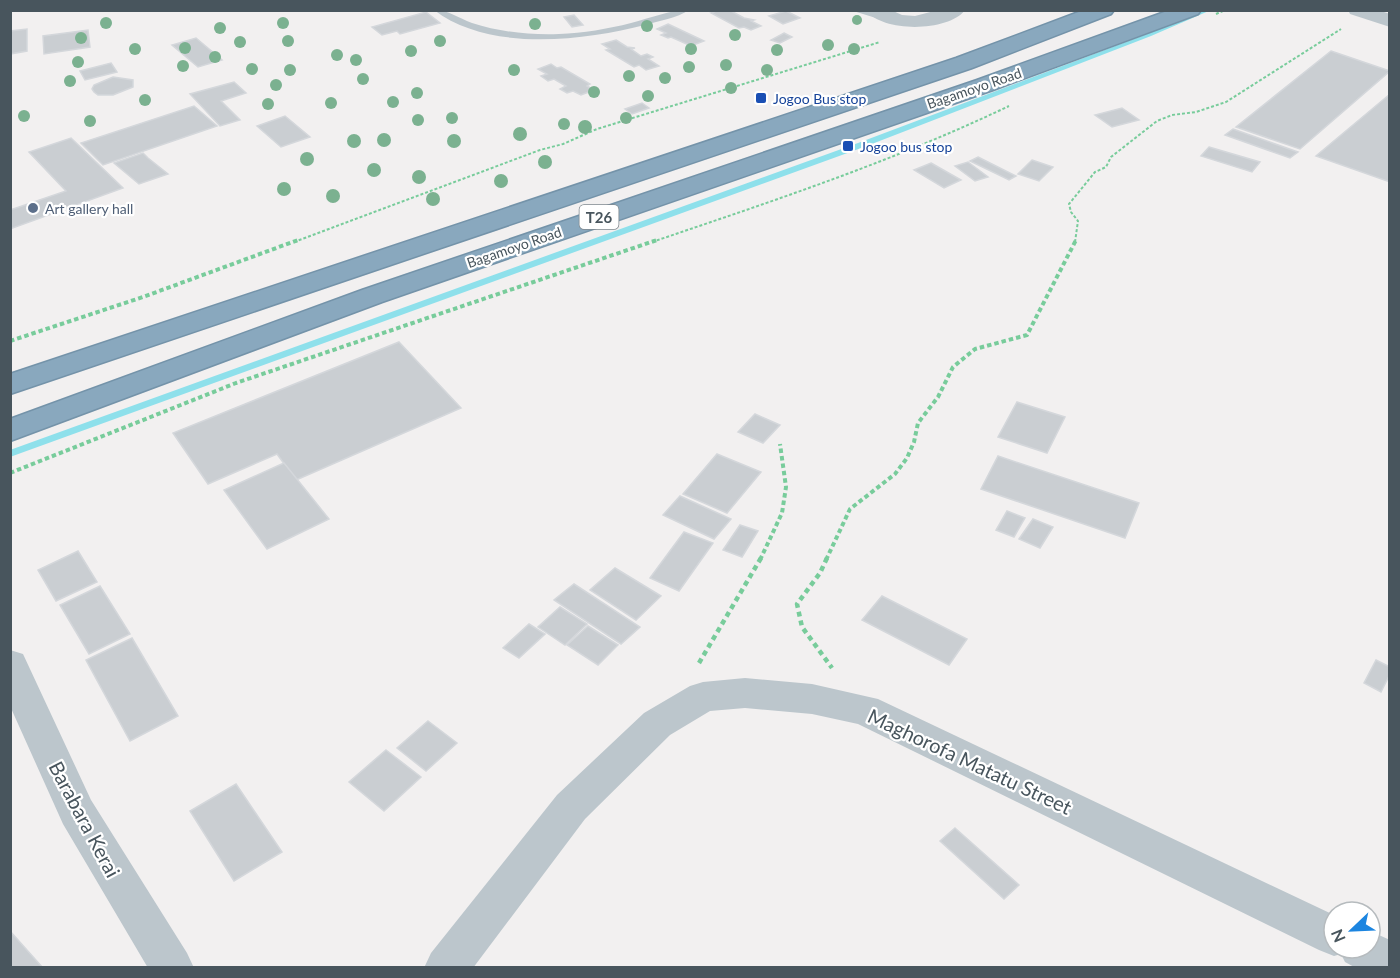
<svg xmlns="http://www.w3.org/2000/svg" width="1400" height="978" viewBox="0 0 1400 978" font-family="Lato,sans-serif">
	<rect width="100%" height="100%" fill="#f2f0f0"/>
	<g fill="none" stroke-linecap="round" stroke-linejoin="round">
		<polygon fill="#8ee0eb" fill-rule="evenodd" points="1201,10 1211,10 1151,36 864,147 10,457 10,450 858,143 1147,34"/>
	</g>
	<g fill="#caced2" stroke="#d4d7db" stroke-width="1.5">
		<polygon points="711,10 733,10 731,11 744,18 754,20 751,21 761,26 751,30 744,27 739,28 711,13 714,12"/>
		<polygon points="786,11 800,18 783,24 769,16"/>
		<polygon points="426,12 440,23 400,34 397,31 382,35 372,27"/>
		<polygon points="574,15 583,25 572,27 564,17"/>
		<polygon points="668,24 704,41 691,46 671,37 668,38 661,35 666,33 657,29"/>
		<polygon points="27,29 27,51 10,54 10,31"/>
		<polygon points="88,30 90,47 44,54 43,36"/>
		<polygon points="784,33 792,37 780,43 771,40"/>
		<polygon points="196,38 222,60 198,67 172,45"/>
		<polygon points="616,40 627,47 635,48 631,49 641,56 647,54 653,57 648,59 659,66 646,70 639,65 634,67 606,50 610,49 602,44"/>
		<polygon points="1331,51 1390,71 1300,149 1236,127"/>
		<polygon points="111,63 117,72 85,80 80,71"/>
		<polygon points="551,64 557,68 561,67 590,84 587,86 594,90 581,95 573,91 567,93 560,89 566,86 554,79 548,81 541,76 547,74 538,69"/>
		<polygon points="113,77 133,80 133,87 113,95 98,95 94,92 92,89 94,85"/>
		<polygon points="234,82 246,93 221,101 240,120 220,126 190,94"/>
		<polygon points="1390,94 1390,182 1316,156"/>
		<polygon points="642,103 649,108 632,114 625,109"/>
		<polygon points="194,106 217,126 103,165 81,143"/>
		<polygon points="1122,108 1139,120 1112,127 1095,115"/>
		<polygon points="285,116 310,137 281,147 257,126"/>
		<polygon points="1233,129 1298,152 1290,158 1225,135"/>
		<polygon points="71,138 123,188 10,229 10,210 66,191 29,152"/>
		<polygon points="1209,147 1260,162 1252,172 1201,156"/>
		<polygon points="143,153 148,158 168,174 139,184 114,163"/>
		<polygon points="978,157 1016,176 1009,180 970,161"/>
		<polygon points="1032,160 1053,167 1039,181 1018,174"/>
		<polygon points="968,162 988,177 975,181 955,166"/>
		<polygon points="931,163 961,180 944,188 914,170"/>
		<polygon points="399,342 461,408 296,480 277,454 208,484 173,433"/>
		<polygon points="1017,402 1065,417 1047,453 998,437"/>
		<polygon points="755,414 780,425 763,443 738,432"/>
		<polygon points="717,454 761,472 727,513 683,494"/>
		<polygon points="998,456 1139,503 1125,538 981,489"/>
		<polygon points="284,463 329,519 267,549 224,490"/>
		<polygon points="680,496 731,519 714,539 663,515"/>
		<polygon points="1007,511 1025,518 1014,537 996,530"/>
		<polygon points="1033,519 1053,527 1040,548 1019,539"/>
		<polygon points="740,525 758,531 742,557 723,550"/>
		<polygon points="684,532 713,543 679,591 650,578"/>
		<polygon points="78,551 97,582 56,601 38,570"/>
		<polygon points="615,568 661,596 636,620 590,590"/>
		<polygon points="574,584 640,627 621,644 554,600"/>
		<polygon points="100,586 130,634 89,654 60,605"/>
		<polygon points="882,596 967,639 949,665 862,620"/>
		<polygon points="560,607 587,624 565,645 538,627"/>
		<polygon points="529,624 545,634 519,658 503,648"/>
		<polygon points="588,626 618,645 598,665 567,645"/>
		<polygon points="132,638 178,716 130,741 86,660"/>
		<polygon points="1376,660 1390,667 1390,674 1381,692 1364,683"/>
		<polygon points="428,721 457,743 426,771 397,748"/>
		<polygon points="386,750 421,777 384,811 349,782"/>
		<polygon points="236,784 282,852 234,881 190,811"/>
		<polygon points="955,828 1019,885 1004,899 940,841"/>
		<polygon points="10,931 43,968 10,968"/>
	</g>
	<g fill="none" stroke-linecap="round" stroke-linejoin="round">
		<defs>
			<g id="highway">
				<polygon points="1084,10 1114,10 1111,14 972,68 10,394 10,374 956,58"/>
				<polygon points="1170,10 1201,10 1198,14 993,90 382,302 10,441 10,419 362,290 977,80"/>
			</g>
		</defs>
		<use href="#highway" stroke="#7493a9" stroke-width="3"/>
		<g stroke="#78cc9b" stroke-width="2" stroke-dasharray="3 2" stroke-linecap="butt">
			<polyline points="1216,14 1225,10"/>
			<polyline points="294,242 540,150 563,144 597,129 880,42"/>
			<path d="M652,242C773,201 894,161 1009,106"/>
			<polyline points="1075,242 1078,221 1071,212 1069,204 1095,172 1106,167 1111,157 1157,121 1172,115 1196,112 1226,102 1341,29"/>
		</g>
		<g stroke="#78cc9b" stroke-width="4" stroke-dasharray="4.5 3" stroke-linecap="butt">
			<polyline points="10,341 143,297 298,240"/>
			<polyline points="10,473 236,383 657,240"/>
			<polyline points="760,560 782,513 786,487 780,444"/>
			<polyline points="826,560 850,509 895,474 907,458 914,442 918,423 938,397 953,367 975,349 1027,335 1076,240"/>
		</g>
		<g stroke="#78cc9b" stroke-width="4.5" stroke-dasharray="5 4" stroke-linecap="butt">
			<polyline points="827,558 820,573 797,604 802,627 832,668"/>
			<polyline points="699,663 761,558"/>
		</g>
		<g fill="#bcc6cc" fill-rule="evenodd">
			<path d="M434,10C449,10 458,18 472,23C500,32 529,35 559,34C583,33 608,29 631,23C651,18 669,10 689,10C677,18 659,21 645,25C582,41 489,52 434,10Z"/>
			<polygon points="850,10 867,10 894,19 889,22"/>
		</g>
		<g fill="#bcc6cc" fill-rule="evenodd">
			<path d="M866,10H891L902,15L915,16L938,10H965C949,32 882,33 866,10Z"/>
			<polygon points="1348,10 1378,10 1390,14 1390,27 1350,14"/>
			<polygon points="10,650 23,654 91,800 187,953 194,968 148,968 63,824 10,706"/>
			<polygon points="745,678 812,684 878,699 1334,915 1334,948 1370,948 1370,931 1390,940 1390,968 1356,968 1345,962 1341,954 1334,956 1319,950 858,724 812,714 745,708 710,711 670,735 585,819 473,968 424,968 431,953 557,795 644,713 690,686 703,682"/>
		</g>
		<use href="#highway" fill="#89a8be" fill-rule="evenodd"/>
	</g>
	<g fill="#7bb190">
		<circle cx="857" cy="20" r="5"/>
		<circle cx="106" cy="23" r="6"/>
		<circle cx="283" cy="23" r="6"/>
		<circle cx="535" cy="24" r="6"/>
		<circle cx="647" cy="26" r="6"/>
		<circle cx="220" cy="28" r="6"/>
		<circle cx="735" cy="35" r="6"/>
		<circle cx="81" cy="38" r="6"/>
		<circle cx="288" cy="41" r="6"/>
		<circle cx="440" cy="41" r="6"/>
		<circle cx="240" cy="42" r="6"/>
		<circle cx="828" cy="45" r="6"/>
		<circle cx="185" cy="48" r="6"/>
		<circle cx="135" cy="49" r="6"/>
		<circle cx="691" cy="49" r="6"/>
		<circle cx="854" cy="49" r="6"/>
		<circle cx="777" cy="50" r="6"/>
		<circle cx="411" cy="51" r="6"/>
		<circle cx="337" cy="55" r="6"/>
		<circle cx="215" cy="57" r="6"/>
		<circle cx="356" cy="60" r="6"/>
		<circle cx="78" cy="62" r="6"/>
		<circle cx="726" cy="65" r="6"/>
		<circle cx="183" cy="66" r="6"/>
		<circle cx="689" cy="67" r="6"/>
		<circle cx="252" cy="69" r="6"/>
		<circle cx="290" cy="70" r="6"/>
		<circle cx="514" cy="70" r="6"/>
		<circle cx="767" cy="70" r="6"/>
		<circle cx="629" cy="76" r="6"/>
		<circle cx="665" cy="78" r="6"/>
		<circle cx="363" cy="79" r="6"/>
		<circle cx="70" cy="81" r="6"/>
		<circle cx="276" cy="85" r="6"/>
		<circle cx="731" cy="88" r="6"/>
		<circle cx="594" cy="92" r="6"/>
		<circle cx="417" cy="93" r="6"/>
		<circle cx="648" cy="96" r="6"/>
		<circle cx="145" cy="100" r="6"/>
		<circle cx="393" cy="102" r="6"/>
		<circle cx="331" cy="103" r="6"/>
		<circle cx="268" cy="104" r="6"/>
		<circle cx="24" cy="116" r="6"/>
		<circle cx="452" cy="118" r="6"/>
		<circle cx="626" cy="118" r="6"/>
		<circle cx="418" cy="120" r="6"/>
		<circle cx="90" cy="121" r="6"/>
		<circle cx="564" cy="124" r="6"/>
		<circle cx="585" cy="127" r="7"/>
		<circle cx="520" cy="134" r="7"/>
		<circle cx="384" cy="140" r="7"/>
		<circle cx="354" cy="141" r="7"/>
		<circle cx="454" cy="141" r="7"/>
		<circle cx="307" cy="159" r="7"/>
		<circle cx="545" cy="162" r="7"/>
		<circle cx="374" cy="170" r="7"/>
		<circle cx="419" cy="177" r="7"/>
		<circle cx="501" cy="181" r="7"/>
		<circle cx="284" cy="189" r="7"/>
		<circle cx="333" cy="196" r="7"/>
		<circle cx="433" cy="199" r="7"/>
	</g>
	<g fill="#1a4fb4" stroke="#fff" stroke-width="2">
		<rect x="755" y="92" width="12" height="12" rx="3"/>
		<rect x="842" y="140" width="12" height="12" rx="3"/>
	</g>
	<circle fill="#5c6f8a" stroke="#fff" stroke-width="2" cx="33" cy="208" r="6"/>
	<g text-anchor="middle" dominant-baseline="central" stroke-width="4.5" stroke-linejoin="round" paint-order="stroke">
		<g font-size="14" fill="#48555d" stroke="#fff">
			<text transform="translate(974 88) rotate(-19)">Bagamoyo Road</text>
			<text transform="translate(514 247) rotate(-19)">Bagamoyo Road</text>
		</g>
		<g font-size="14" fill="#164399" stroke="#fff" text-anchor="start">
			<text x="773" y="98">Jogoo Bus stop</text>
			<text x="860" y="146">Jogoo bus stop</text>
		</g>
		<g font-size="14" fill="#4e5e75" stroke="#fff" text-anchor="start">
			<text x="45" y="208">Art gallery hall</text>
		</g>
		<rect fill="#fff" stroke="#7f888e" stroke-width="1.5" x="579.5" y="205" width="39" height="24" rx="4.5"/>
		<g font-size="15" font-weight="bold" fill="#48555d">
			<text x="599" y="217">T26</text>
		</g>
		<g font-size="20" fill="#48555d" stroke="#fff">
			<text transform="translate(970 761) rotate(25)">Maghorofa Matatu Street</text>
			<text transform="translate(85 819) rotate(62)">Barabara Kerai</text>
		</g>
	</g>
	<rect width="1400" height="978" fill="none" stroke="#48555d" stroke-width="24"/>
	<g transform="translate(1352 930) rotate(247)"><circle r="28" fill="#ffffff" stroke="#b6bbbe" stroke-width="1.5"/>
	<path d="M0-4.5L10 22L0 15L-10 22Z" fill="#1c85e0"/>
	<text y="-9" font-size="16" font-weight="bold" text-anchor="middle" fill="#48555d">N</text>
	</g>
</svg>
